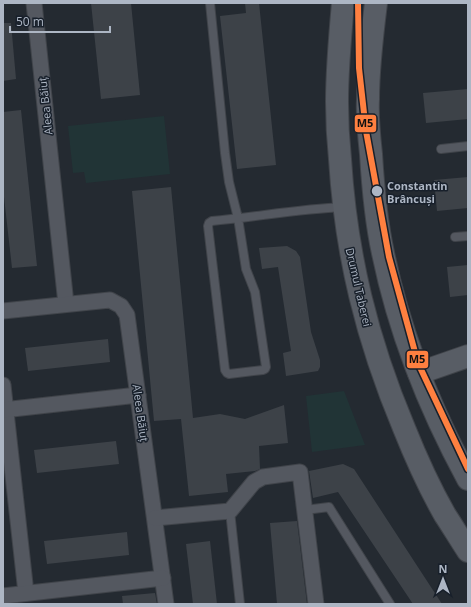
<svg xmlns="http://www.w3.org/2000/svg" width="471" height="607" viewBox="0 0 471 607" font-family="'Open Sans',sans-serif">
	<rect width="100%" height="100%" fill="#242a31"/>
	<g fill="#213436">
		<polygon points="164,116 170,174 86,183 84,172 73,173 68,126"/>
		<polygon points="344,391 365,445 312,452 306,396"/>
	</g>
	<g fill="#3d4248">
		<polygon points="91,3 131,3 140,95 101,99"/>
		<polygon points="245,3 259,3 276,165 237,169 220,16 246,13"/>
		<polygon points="3,23 11,23 16,79 3,81"/>
		<polygon points="468,89 468,119 426,123 423,93"/>
		<polygon points="21,110 37,266 12,268 3,188 3,112"/>
		<polygon points="468,177 468,208 437,211 434,180"/>
		<polygon points="171,187 193,418 220,414 245,419 284,405 288,443 259,446 260,469 255,471 226,474 228,492 189,496 181,419 154,421 132,191"/>
		<polygon points="287,246 296,251 300,257 311,332 320,360 320,367 318,371 286,376 283,353 291,351 278,267 262,269 259,248"/>
		<polygon points="468,265 468,295 450,297 447,267"/>
		<polygon points="108,339 110,362 28,371 25,348"/>
		<polygon points="116,441 119,464 37,473 34,450"/>
		<polygon points="343,464 354,469 442,604 413,604 338,492 313,498 309,471"/>
		<polygon points="297,521 307,604 277,604 270,523"/>
		<polygon points="127,532 129,555 47,564 44,541"/>
		<polygon points="210,541 217,604 193,604 186,544"/>
		<polygon points="155,593 157,604 123,604 122,596"/>
	</g>
	<g fill="none" stroke-linecap="round" stroke-linejoin="round">
		<defs>
			<g id="lane">
				<path d="M210,3L225,153L229,182L238,218L246,269L255,292L266,367L265,369L263,370L229,374L227,373L225,370L208,226L209,223L212,221C256,217 299,209 343,207"/>
				<polyline points="441,149 468,146"/>
				<polyline points="455,237 468,236"/>
				<polyline points="305,510 329,507 390,604"/>
				<polyline points="230,511 240,604"/>
			</g>
			<g id="street">
				<polyline points="34,3 66,304"/>
				<polyline points="3,311 110,300 121,306 127,315 166,604"/>
				<polyline points="3,385 26,593"/>
				<polyline points="3,410 138,395"/>
				<polyline points="155,518 230,511 254,482 263,477 300,472 316,604"/>
				<polyline points="3,596 163,578"/>
			</g>
			<g id="secondary">
				<path d="M343,3C340,36 337,69 337,102C337,121 338,140 340,159C346,255 367,340 404,428C416,458 429,487 445,515C453,527 460,539 468,551"/>
				<path d="M376,3C372,35 368,67 368,99C367,117 369,136 371,154C373,187 376,221 383,253C399,331 430,409 468,479"/>
				<polyline points="419,373 468,356"/>
			</g>
		</defs>
		<use href="#lane" stroke="#40444a" stroke-width="10"/>
		<use href="#street" stroke="#40444a" stroke-width="17"/>
		<use href="#secondary" stroke="#40444a" stroke-width="24"/>
		<use href="#lane" stroke="#545860" stroke-width="8"/>
		<use href="#street" stroke="#545860" stroke-width="15"/>
		<use href="#secondary" stroke="#585d65" stroke-width="22"/>
		<defs>
			<polyline id="metro-1" points="358,3 359,68 366,131 389,257 418,363 468,469"/>
		</defs>
		<use href="#metro-1" stroke="#18202b" stroke-width="9"/>
		<use href="#metro-1" stroke="#ff8040" stroke-width="6"/>
	</g>
	<circle fill="#adb6c4" stroke="#18202b" stroke-width="1.5" cx="377" cy="191" r="6"/>
	<g text-anchor="middle" dominant-baseline="central" stroke-width="3" stroke-linejoin="round" paint-order="stroke">
		<g font-size="11" fill="#adb6c4" stroke="#18202b">
			<text transform="translate(45 106) rotate(-96)">Aleea Băiuț</text>
			<text transform="translate(359 287) rotate(77)">Drumul Taberei</text>
			<text transform="translate(141 413) rotate(82)">Aleea Băiuț</text>
		</g>
		<g font-size="11" font-weight="bold" fill="#adb6c4" stroke="#18202b" text-anchor="start">
			<text x="387" y="185">Constantin<tspan x="387" dy="13">Brâncuși</tspan></text>
		</g>
	</g>
	<g stroke="#18202b" stroke-width="1.5">
		<rect x="354" y="114" width="23" height="19" rx="4" fill="#ff8040"/>
		<rect x="406" y="350" width="23" height="19" rx="4" fill="#ff8040"/>
	</g>
	<g font-size="11" text-anchor="middle" font-weight="bold" fill="#111">
		<text x="365" y="127">M5</text>
		<text x="417" y="363">M5</text>
	</g>
	<rect width="471" height="607" fill="none" stroke="#adb6c4" stroke-width="8"/>
	<g transform="translate(443 579)" stroke="#18202b" stroke-width="3" paint-order="stroke">
	<path d="M0-3L7 15L0 10L-7 15Z" fill="#adb6c4"/>
	<text y="-6" font-size="11" font-weight="bold" text-anchor="middle" fill="#adb6c4">N</text>
	</g>
	<path d="M10 26v6h100v-6" fill="none" stroke="#adb6c4" stroke-width="2"/>
	<text x="16" y="26" font-size="12" fill="#adb6c4" stroke="#18202b" stroke-width="3" paint-order="stroke">50 m</text>
</svg>
